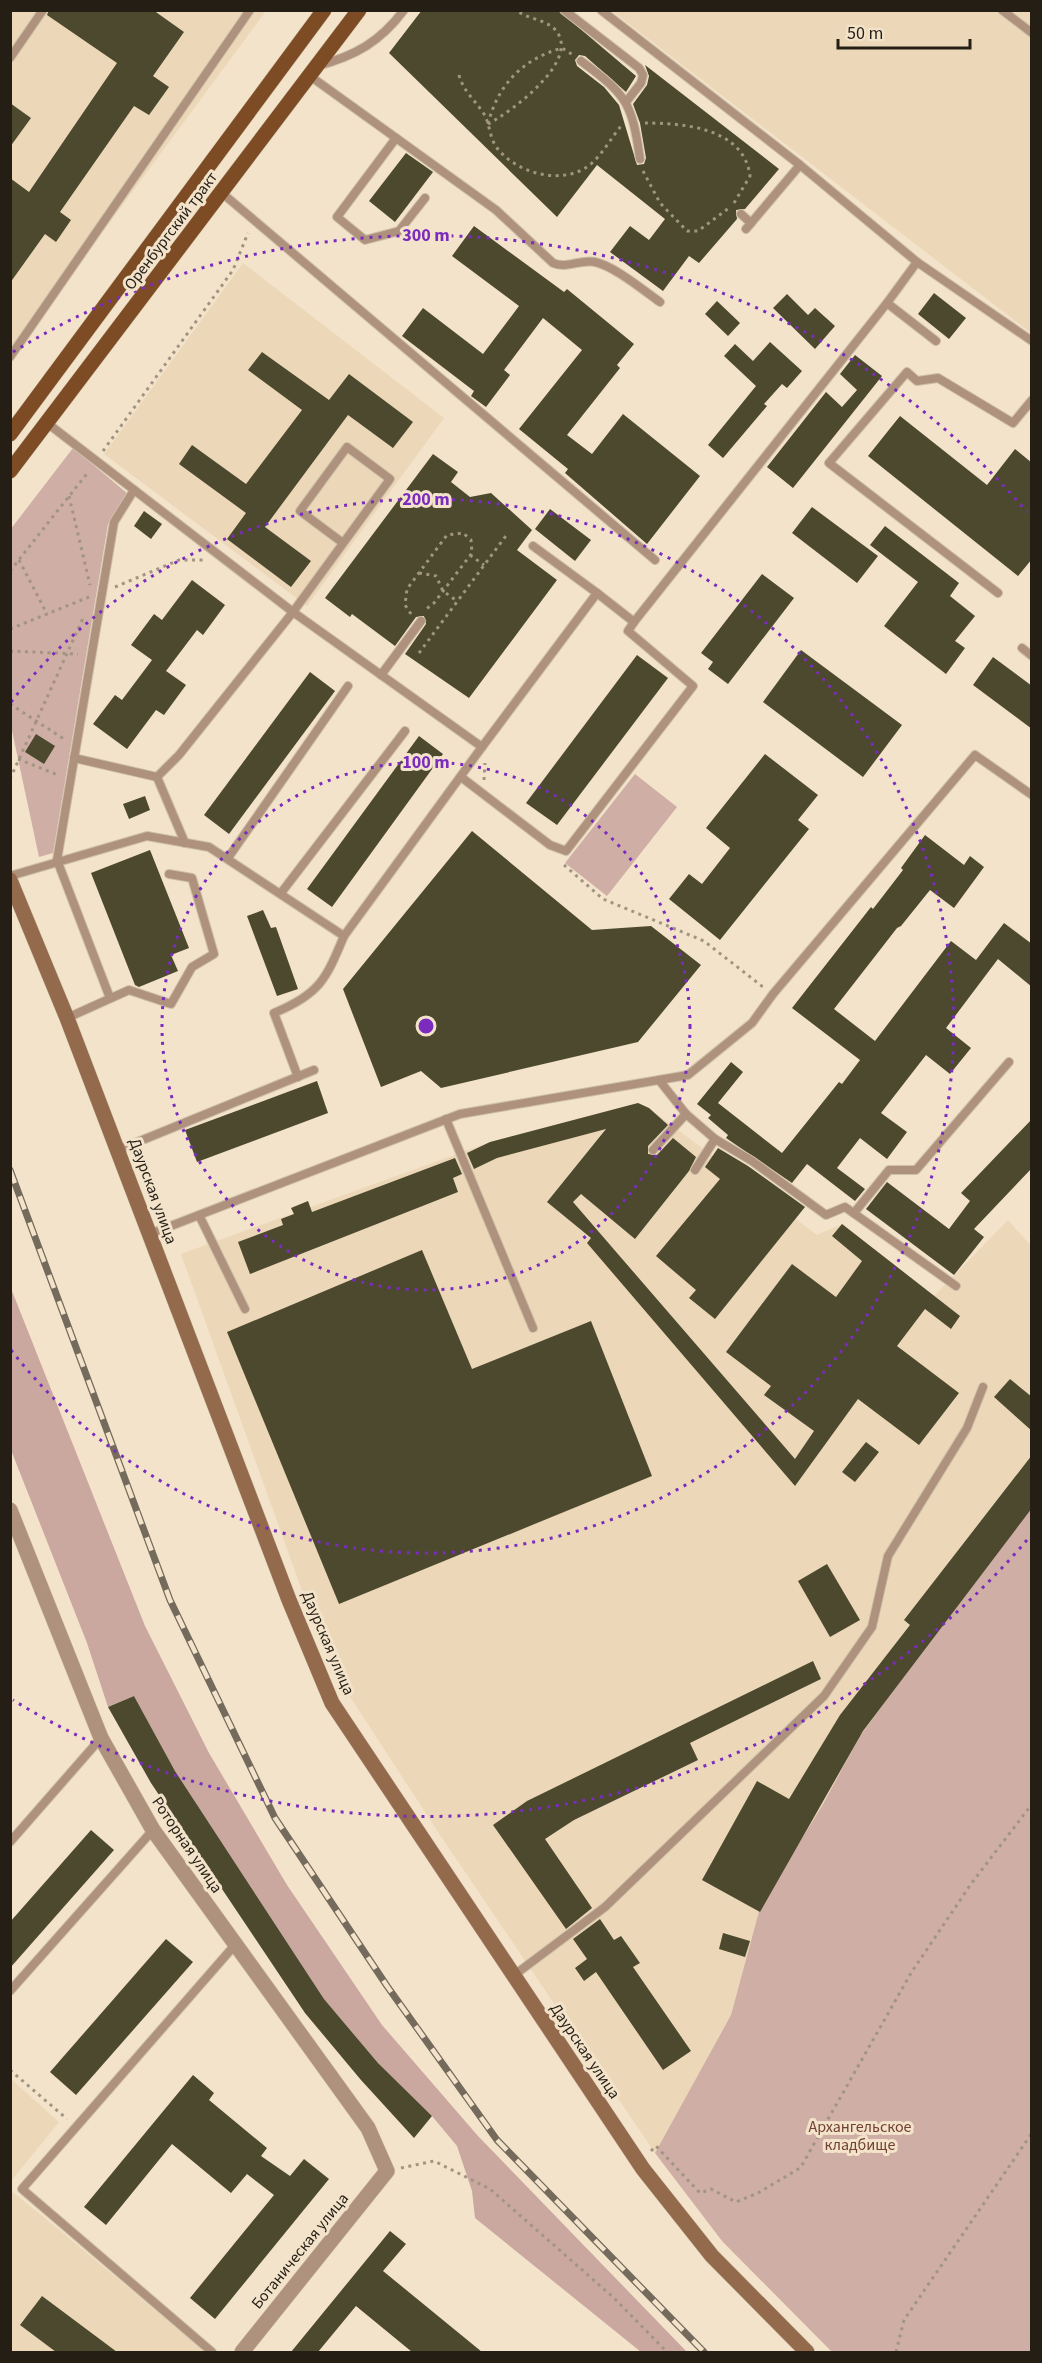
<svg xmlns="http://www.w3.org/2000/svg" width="1042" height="2363" viewBox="0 0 1042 2363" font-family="'Source Sans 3',sans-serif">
	<rect width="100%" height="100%" fill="#f3e3ca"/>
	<g fill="#ecd8b8">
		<polygon points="11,11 266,11 11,356"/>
		<polygon points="612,11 1031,11 1031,333"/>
		<polygon points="243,263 444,418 307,606 104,454"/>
		<polygon points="638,1103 649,1108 817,1235 842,1224 934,1296 1008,1220 1031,1246 1031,1502 860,1736 822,1806 761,1904 731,2015 655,2153 442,1838 328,1663 181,1254 490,1142"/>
		<polygon points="11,2079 59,2122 11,2181"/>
		<polygon points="10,2190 57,2228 205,2352 11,2352"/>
	</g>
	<g fill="#cfaea5">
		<polygon points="73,448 128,494 108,524 53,853 39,857 11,726 10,530"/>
		<polygon points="635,774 677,807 607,896 565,863"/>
		<polygon points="1031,1502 1031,2352 832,2352 722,2241 655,2153 731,2015 761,1904 822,1806 860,1736"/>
	</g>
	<polygon fill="#caa8a0" points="10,1286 145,1626 209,1753 287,1885 382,2025 478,2136 687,2352 641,2352 475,2218 472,2191 457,2146 432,2116 378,2063 324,1999 175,1771 134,1696 108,1707 87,1643 11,1450"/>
	<g fill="#4c492e">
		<polygon points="49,10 153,10 184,32 153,76 169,87 149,115 134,106 60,212 71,220 56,242 45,234 10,283 10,178 29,192 117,63 47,15"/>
		<polygon points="422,10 558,10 636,76 626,92 585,56 579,55 575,60 577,66 604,87 619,105 637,165 644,164 646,158 640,123 633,104 647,85 649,76 645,65 779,169 745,209 736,210 737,219 699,263 689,256 663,291 610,252 630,226 649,240 665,219 597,165 557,217 389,53"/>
		<polygon points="10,103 31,118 10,147"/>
		<polygon points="406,153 433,172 395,222 369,201"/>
		<polygon points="474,226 564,292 567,289 634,344 617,365 620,368 567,435 592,454 623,414 700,476 647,544 565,473 568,469 519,429 582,350 543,318 504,370 510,375 486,407 471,396 474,391 402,336 423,308 483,354 519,306 452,256"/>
		<polygon points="934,293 966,318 949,339 918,314"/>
		<polygon points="787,294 808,315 815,308 835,326 815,349 773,308"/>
		<polygon points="717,301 740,323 728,336 705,314"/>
		<polygon points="770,342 802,371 787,388 782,384 764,404 767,406 723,458 708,445 756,386 724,356 735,344 753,361"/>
		<polygon points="262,352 329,400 349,374 413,422 393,448 348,415 265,527 311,561 291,587 227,539 246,513 179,464 192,445 246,484 302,410 248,370"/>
		<polygon points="855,355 882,376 793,488 767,467 826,392 842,407 857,390 840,374"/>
		<polygon points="900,416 987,485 1015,449 1032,463 1032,559 1018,576 868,456"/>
		<polygon points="433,454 458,472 451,482 470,497 491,493 532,530 517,550 557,580 469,698 405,654 426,624 424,616 416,617 395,646 352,614 350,617 325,598"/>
		<polygon points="812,507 878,556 857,583 792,533"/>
		<polygon points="550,509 591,540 575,561 535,529"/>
		<polygon points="144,511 162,524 151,539 134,526"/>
		<polygon points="885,526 959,583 950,596 975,616 955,641 965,648 946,674 884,626 918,582 870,545"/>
		<polygon points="762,574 794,598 728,684 708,669 713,662 701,653"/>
		<polygon points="192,580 225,605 203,635 197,630 166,671 186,685 164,715 156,710 127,749 93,724 115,695 122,700 152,660 131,645 154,614 162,620"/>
		<polygon points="801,650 902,725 863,777 763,702"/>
		<polygon points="637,655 668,678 557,825 526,803"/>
		<polygon points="993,657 1032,686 1032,729 973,685"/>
		<polygon points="310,672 335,691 229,834 204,815"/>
		<polygon points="36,734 55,746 44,764 25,752"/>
		<polygon points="419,736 443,754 332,907 307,889"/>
		<polygon points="765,754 818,795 798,820 809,829 720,940 669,899 689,874 702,884 730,848 706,828"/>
		<polygon points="145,796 150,810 129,819 123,804"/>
		<polygon points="472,831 592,930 651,926 701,965 638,1042 441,1088 421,1071 381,1087 343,989"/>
		<polygon points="925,835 964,865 970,856 984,867 954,908 930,890 901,926 897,928 834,1009 875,1041 951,941 976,960 1004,923 1032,944 1032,987 998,959 946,1028 971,1048 950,1074 926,1055 881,1113 907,1132 887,1159 860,1138 837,1168 865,1189 855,1201 807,1164 792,1183 726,1138 728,1135 708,1118 711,1115 697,1104 731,1062 743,1072 718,1103 782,1153 839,1082 842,1084 860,1060 792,1008 871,907 873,909 903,870 901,868"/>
		<polygon points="150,850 189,948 171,955 178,971 139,987 135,985 91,873"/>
		<polygon points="263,910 271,928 276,927 298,989 277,996 247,916"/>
		<polygon points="317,1081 328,1113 197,1162 185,1130"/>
		<polygon points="638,1103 649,1108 668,1125 648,1146 648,1154 657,1155 673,1138 696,1157 689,1171 635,1239 581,1194 573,1202 795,1459 814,1431 764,1395 771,1386 726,1352 792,1264 836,1297 862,1261 832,1236 842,1224 960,1316 951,1329 925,1309 897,1346 959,1393 919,1445 858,1399 795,1486 587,1243 591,1238 547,1202 606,1129 497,1158 474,1169 467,1153 490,1142"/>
		<polygon points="1032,1119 1032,1168 974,1229 984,1237 954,1275 866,1209 887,1182 949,1229 970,1201 961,1193"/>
		<polygon points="718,1148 748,1166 805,1207 715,1319 689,1298 696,1290 656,1256 720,1179 705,1167"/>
		<polygon points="455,1158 462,1174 453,1178 458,1192 250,1274 238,1242 283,1225 281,1219 294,1214 291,1208 308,1201 312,1212"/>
		<polygon points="422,1250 472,1369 591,1321 652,1476 339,1604 227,1332"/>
		<polygon points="1010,1379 1032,1397 1032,1431 994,1397"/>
		<polygon points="866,1442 879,1452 855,1482 842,1472"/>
		<polygon points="1032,1455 1032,1508 863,1731 760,1912 702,1880 757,1781 789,1799 840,1715 910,1625 904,1620"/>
		<polygon points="827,1564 860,1620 830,1637 798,1581"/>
		<polygon points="813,1661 821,1679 690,1743 698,1760 574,1820 545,1839 592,1908 566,1929 493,1825 527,1801"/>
		<polygon points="134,1696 175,1771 324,1999 378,2063 432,2116 414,2138 361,2080 305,2013 151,1783 108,1707"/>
		<polygon points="91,1830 114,1850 10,1968 10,1922"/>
		<polygon points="600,1919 614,1940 621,1936 640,1963 633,1967 691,2051 663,2070 596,1972 584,1981 575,1968 587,1959 573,1939"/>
		<polygon points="723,1933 750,1941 745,1957 719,1949"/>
		<polygon points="166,1939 193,1962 76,2095 50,2072"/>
		<polygon points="193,2075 214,2093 209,2100 267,2148 261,2156 290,2176 304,2159 329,2179 215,2319 190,2298 274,2195 247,2174 231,2193 172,2144 106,2225 84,2207"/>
		<polygon points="390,2231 406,2244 383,2271 482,2352 412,2352 356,2306 318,2352 291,2352"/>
		<polygon points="42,2296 117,2352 56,2352 20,2325"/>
	</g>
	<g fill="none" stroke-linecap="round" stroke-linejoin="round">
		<defs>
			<g id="lane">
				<polyline points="564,10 639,68 643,75 641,83 626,102"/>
				<polyline points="1002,10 1032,33"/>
				<polyline points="10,58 43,10"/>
				<path d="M581,61C627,95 632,103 640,159"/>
				<path d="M317,66C355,56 380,42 404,10"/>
				<path d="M310,76L496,210L553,263C567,269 581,259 595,262C614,266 643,290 660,302"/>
				<polyline points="396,138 337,217 365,240 399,231 425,198"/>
				<polyline points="222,193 655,560"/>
				<polyline points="741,214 751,223"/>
				<polyline points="746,229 800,165"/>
				<polyline points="917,262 1032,341"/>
				<polyline points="887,303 936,341"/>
				<polyline points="10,357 250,10"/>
				<polyline points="47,423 293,612 482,747 597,593 634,622 887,303 917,262 800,165 601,10"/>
				<polyline points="533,546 597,593"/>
				<polyline points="998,593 829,463 907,372 917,381 938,378 1013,423 1032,400"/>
				<polyline points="1022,648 1032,656"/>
				<polyline points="381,675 421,621"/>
				<polyline points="74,758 157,777"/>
				<polyline points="461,777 550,845 566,851 693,686 628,631 634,622"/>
				<polyline points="185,843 157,777 179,755 293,612 390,479 347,447 300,511 343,543"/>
				<polyline points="228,858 348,686"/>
				<polyline points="10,876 147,836 209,847 344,936 482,747"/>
				<polyline points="281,893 405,731"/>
				<polyline points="110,998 57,860 114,522 134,490"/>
				<polyline points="67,1018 129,990 171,1004 192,967 214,954 192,878 169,874"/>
				<path d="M298,1077L274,1013C320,994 326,979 344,936"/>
				<polyline points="659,1080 686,1114 715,1139 752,1161 826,1215 845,1207 956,1286"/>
				<polyline points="446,1119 533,1328"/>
				<polyline points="118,1150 314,1070"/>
				<polyline points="653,1150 686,1114"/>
				<polyline points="695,1170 715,1139"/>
				<polyline points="854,1213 889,1170 916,1170 1009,1062"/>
				<polyline points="199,1215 245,1309"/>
				<polyline points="150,1234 460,1114 688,1075 752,1023 773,994 975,755 1032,795"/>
				<polyline points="10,1842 101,1738"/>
				<polyline points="513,1976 605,1907 824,1696 872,1627 888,1556 967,1428 983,1387"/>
				<polyline points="10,1991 153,1830"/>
				<polyline points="212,2352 22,2189 234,1946"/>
			</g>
			<polyline id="street" points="10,1510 101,1738 153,1830 368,2128 387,2171 242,2352"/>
			<polyline id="secondary" points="10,880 67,1018 289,1600 332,1703 643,2169 712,2256 807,2352"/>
			<g id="primary">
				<polyline points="10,434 324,10"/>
				<polyline points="10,471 359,10"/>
			</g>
		</defs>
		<use href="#lane" stroke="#cec0a9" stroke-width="10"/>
		<use href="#street" stroke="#cec0a9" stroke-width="16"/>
		<use href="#secondary" stroke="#cec0a9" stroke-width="16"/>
		<use href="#primary" stroke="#cec0a9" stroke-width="16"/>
		<g stroke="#a19582" stroke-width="3" stroke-dasharray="3 4.5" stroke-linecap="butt">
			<path d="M459,75C463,91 475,100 484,114C490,124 489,137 497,148C517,174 565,187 592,163C603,153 612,137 621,126"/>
			<path d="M645,123C684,123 744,128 750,176L734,203"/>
			<path d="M488,124C511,112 579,62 557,32C548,19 528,20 516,10"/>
			<path d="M488,124C498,84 523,59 562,48L573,55"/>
			<polyline points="643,171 660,203 687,231 698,231 729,208"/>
			<polyline points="103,451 233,270 248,233"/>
			<polyline points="69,496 90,585"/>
			<polyline points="470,555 484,565"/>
			<polyline points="19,560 47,614"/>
			<polyline points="10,571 89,471"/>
			<polyline points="419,573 436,576 443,591 457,601"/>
			<polyline points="115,587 179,560 205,560"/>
			<polyline points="411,614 405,605 407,589 447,535 463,533 471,540 472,553 434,603 425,610"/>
			<polyline points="10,629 89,597"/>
			<polyline points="10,651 78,654"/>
			<polyline points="419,653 508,533"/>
			<polyline points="10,704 64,739"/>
			<polyline points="18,759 58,775"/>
			<polyline points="10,779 84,616"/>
			<polyline points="484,780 485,763"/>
			<polyline points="564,865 603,899 704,941 763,987"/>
			<polyline points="10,2070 67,2119"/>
			<polyline points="651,2151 656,2146 700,2193 711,2189 736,2202 758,2193 800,2168"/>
			<polyline points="802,2165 911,1973 971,1884 1032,1804"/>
			<polyline points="401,2168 434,2161 490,2189 614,2298 667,2352"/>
			<polyline points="896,2352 904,2320 1032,2133"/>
		</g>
		<use href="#lane" stroke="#af927d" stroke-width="8"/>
		<use href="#street" stroke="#af927d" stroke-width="15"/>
		<use href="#secondary" stroke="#936a4b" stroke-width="15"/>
		<use href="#primary" stroke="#7e4c24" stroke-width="15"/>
		<defs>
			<polyline id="rail" points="10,1170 170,1600 275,1818 387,1986 497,2140 704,2352"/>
		</defs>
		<use href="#rail" stroke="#756b5c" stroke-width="7"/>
		<use href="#rail" stroke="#f3e3ca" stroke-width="4.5" stroke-dasharray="14" stroke-linecap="butt"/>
	</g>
	<g fill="none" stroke="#7b2cbf" stroke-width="3" stroke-dasharray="3 6">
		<circle cx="426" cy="1026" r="264"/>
		<path d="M11 702A527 527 0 1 1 11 1350"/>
		<path d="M1027 1540A791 791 0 0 1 13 1700M13 352A791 791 0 0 1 1027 512"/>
	</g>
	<g text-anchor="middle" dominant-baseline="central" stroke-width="6" stroke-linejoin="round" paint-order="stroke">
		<g font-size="16" fill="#241e15" stroke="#f3e3ca">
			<text transform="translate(171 231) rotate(-53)">Оренбургский тракт</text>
			<text transform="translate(153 1191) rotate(70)">Даурская улица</text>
			<text transform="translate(328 1643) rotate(67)">Даурская улица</text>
			<text transform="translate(187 1845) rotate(56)">Роторная улица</text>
			<text transform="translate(585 2051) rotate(56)">Даурская улица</text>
			<text transform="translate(300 2251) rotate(-51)">Ботаническая улица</text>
		</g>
		<g font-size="16" fill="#724135" stroke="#f3e3ca">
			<text x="860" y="2127">Архангельское<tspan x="860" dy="18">кладбище</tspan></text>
		</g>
	</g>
	<circle cx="426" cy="1026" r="9" fill="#7b2cbf" stroke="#f3e3ca" stroke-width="3"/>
	<g font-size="18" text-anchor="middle" font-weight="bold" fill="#7b2cbf" stroke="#f3e3ca" stroke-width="6" stroke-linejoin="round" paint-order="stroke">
		<text x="426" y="241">300 m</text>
		<text x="426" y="505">200 m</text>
		<text x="426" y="768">100 m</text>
	</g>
	<rect width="1042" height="2363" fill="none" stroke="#241e15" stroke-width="24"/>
	<path d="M838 39v9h132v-9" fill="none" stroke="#241e15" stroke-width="3"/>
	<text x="847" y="39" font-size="18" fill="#241e15" stroke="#f3e3ca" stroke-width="4.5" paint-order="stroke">50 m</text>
</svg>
